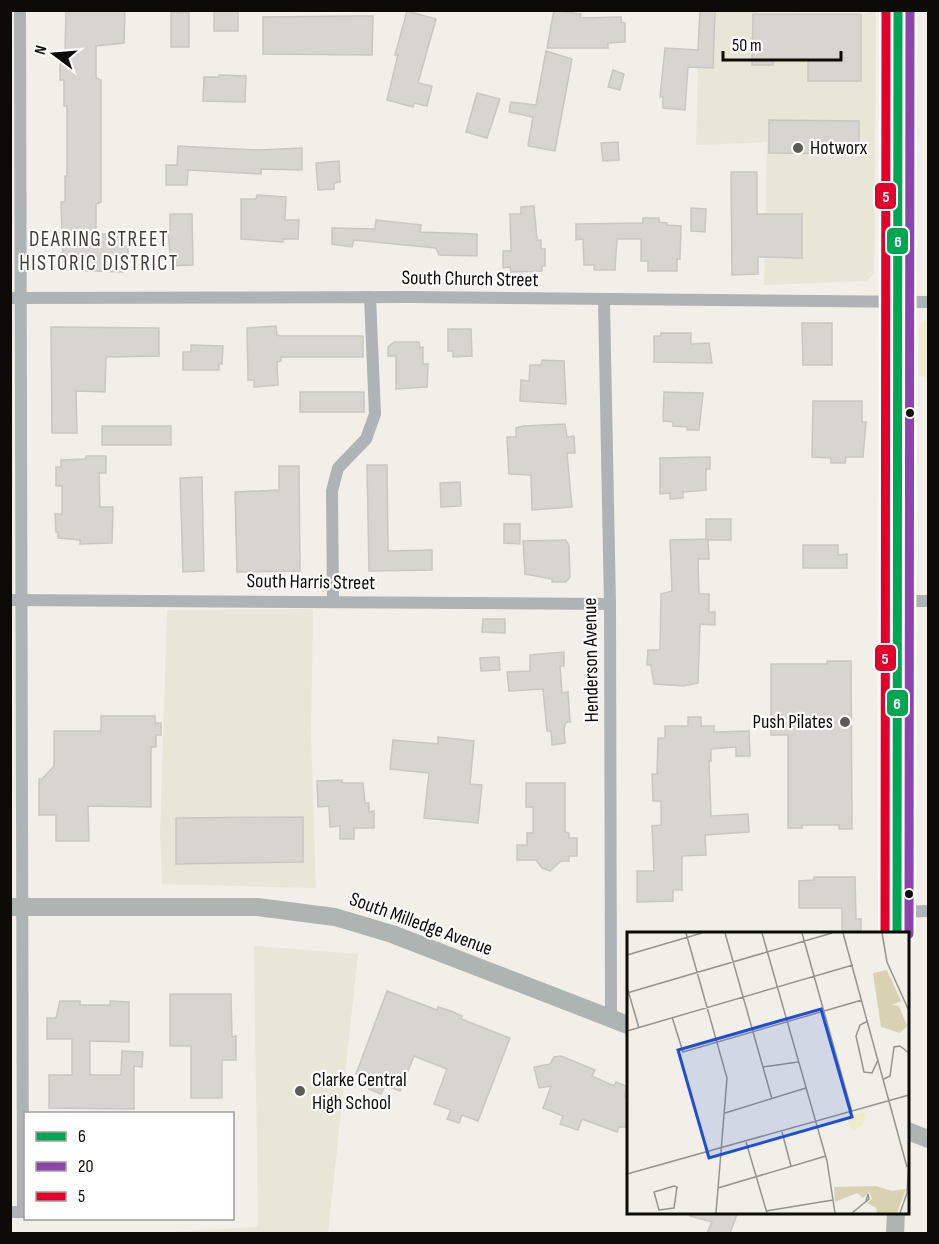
<svg xmlns="http://www.w3.org/2000/svg" width="939" height="1244" viewBox="0 0 939 1244" font-family="'Sofia Sans Condensed',sans-serif">
	<rect width="100%" height="100%" fill="#f1efe7"/>
	<g fill="#e8e6d6">
		<polygon points="757,10 759,13 859,15 876,11 874,274 866,281 764,285 767,142 696,145 699,12"/>
		<polygon points="313,609 311,734 316,888 162,884 160,835 167,610"/>
		<polygon points="254,946 358,954 328,1233 157,1233 258,1227"/>
	</g>
	<polygon fill="#f0eacc" points="928,318 928,378 919,375 919,328 921,323"/>
	<g fill="#d6d5cf" stroke="#c8c7c1" stroke-width="1.5">
		<polygon points="125,10 124,43 96,46 96,78 101,80 101,202 96,204 96,234 122,235 122,246 128,246 128,262 123,262 123,272 63,270 61,202 65,202 65,176 67,176 67,106 64,106 64,80 60,80 60,51 65,51 66,11"/>
		<rect x="214" y="10" width="24" height="21"/>
		<polygon points="554,10 581,14 580,18 621,17 621,22 625,23 625,42 608,43 608,48 547,48"/>
		<polygon points="700,10 715,11 713,68 688,67 685,110 663,108 663,97 660,97 665,48 698,50"/>
		<polygon points="407,11 436,19 418,83 432,86 427,106 414,103 413,107 387,100 398,55 395,55"/>
		<rect x="171" y="12" width="18" height="35"/>
		<polygon points="753,14 861,14 861,81 808,81 808,59 773,59 773,65 752,65"/>
		<polygon points="353,16 373,16 372,55 263,54 263,17"/>
		<polygon points="546,51 572,59 555,151 528,146 533,117 509,112 511,102 536,105"/>
		<polygon points="613,70 624,74 620,90 608,87"/>
		<polygon points="219,75 246,76 245,102 203,101 204,77 219,77"/>
		<polygon points="477,93 500,99 487,138 466,132"/>
		<polygon points="769,120 859,121 859,154 769,153"/>
		<polygon points="618,142 619,160 603,161 601,143"/>
		<polygon points="178,146 258,150 302,148 302,170 261,169 261,174 188,170 187,185 166,185 166,165 177,165"/>
		<polygon points="339,161 340,182 334,183 334,189 318,190 316,163"/>
		<polygon points="731,172 757,172 757,214 802,214 802,258 758,257 758,274 732,275"/>
		<polygon points="257,195 286,197 285,220 299,220 298,239 283,239 283,242 241,239 241,199 256,199"/>
		<polygon points="534,206 537,240 541,240 541,249 545,249 545,266 542,266 542,271 511,272 510,267 503,268 503,251 511,251 510,214 521,214 521,207"/>
		<polygon points="691,208 706,209 705,232 691,231"/>
		<polygon points="170,214 192,214 193,265 171,266 168,230 170,230"/>
		<polygon points="643,218 659,218 659,222 667,223 667,225 681,226 680,259 677,259 677,271 648,271 648,261 641,261 641,239 617,239 615,270 594,270 594,265 584,265 583,239 576,240 576,224 643,223"/>
		<polygon points="376,220 421,225 420,232 477,234 477,256 439,255 436,248 354,240 352,247 332,244 332,228 375,229"/>
		<polygon points="802,323 832,323 832,365 803,365"/>
		<polygon points="276,326 277,335 280,336 363,336 363,357 281,357 281,361 277,362 278,385 254,387 254,380 248,380 247,328"/>
		<polygon points="51,327 159,328 159,356 106,357 105,392 76,391 77,433 52,433"/>
		<polygon points="448,329 471,329 472,356 453,357 453,351 448,351"/>
		<polygon points="661,333 691,333 691,344 709,343 712,363 654,362 654,336 661,336"/>
		<polygon points="394,342 419,342 420,348 423,347 423,364 428,364 427,387 396,389 396,356 388,356 388,347"/>
		<polygon points="191,345 223,346 222,364 219,363 219,370 183,370 183,352 191,352"/>
		<polygon points="542,360 564,361 566,404 520,401 521,380 529,381 530,365 541,365"/>
		<rect x="300" y="392" width="64" height="20"/>
		<polygon points="664,392 703,393 699,430 687,430 687,427 673,426 673,422 663,421"/>
		<polygon points="813,401 862,401 862,422 866,422 863,457 846,457 845,463 831,463 831,458 812,457"/>
		<polygon points="565,424 567,437 574,436 575,453 567,453 572,507 532,510 531,475 509,474 507,437 516,437 516,428 523,426"/>
		<rect x="102" y="426" width="69" height="19"/>
		<polygon points="86,456 106,456 106,473 99,473 100,507 113,507 112,543 80,544 80,540 58,538 58,532 56,532 55,514 62,514 62,486 56,486 56,467 61,467 61,460 86,459"/>
		<polygon points="710,457 710,469 706,469 706,490 683,492 683,498 670,499 670,493 660,494 660,458"/>
		<polygon points="367,465 387,465 388,551 432,550 432,570 369,571"/>
		<polygon points="279,466 299,466 300,571 237,572 235,492 279,490"/>
		<polygon points="202,477 204,571 183,572 180,478"/>
		<polygon points="460,482 461,506 441,507 440,483"/>
		<polygon points="706,519 731,519 731,540 708,540 709,559 698,559 699,594 709,594 709,612 715,612 715,625 700,624 698,683 684,686 654,684 651,665 647,665 648,650 660,650 661,594 672,591 670,540 706,539"/>
		<polygon points="504,524 520,524 520,544 504,543"/>
		<polygon points="566,540 569,546 570,577 566,582 552,582 552,579 525,574 523,541"/>
		<polygon points="803,545 838,545 838,555 847,554 847,568 803,568"/>
		<polygon points="483,619 505,619 505,633 482,632"/>
		<polygon points="564,652 564,666 560,666 562,693 568,692 570,722 566,722 564,729 565,743 552,745 551,731 547,731 543,689 509,691 507,672 530,671 530,655"/>
		<polygon points="499,657 500,670 481,671 480,658"/>
		<polygon points="827,661 851,661 852,829 839,829 839,825 802,825 802,828 788,828 788,735 771,735 771,664 827,664"/>
		<polygon points="101,716 155,716 155,723 161,723 161,735 156,735 156,747 151,747 151,807 88,806 89,841 56,841 56,815 39,815 39,779 42,779 54,766 54,731 101,731"/>
		<polygon points="688,717 701,717 701,726 714,726 714,732 749,731 750,756 736,756 736,747 711,749 711,761 709,761 711,816 748,814 749,832 705,835 706,855 682,856 682,890 673,890 673,901 637,902 637,871 654,871 652,826 661,825 661,801 653,801 652,774 657,774 658,738 665,738 665,726 688,726"/>
		<polygon points="438,737 474,741 470,784 482,785 478,823 424,818 429,773 390,769 393,740 438,744"/>
		<polygon points="342,780 342,783 363,783 365,803 369,803 369,812 374,811 374,828 354,828 354,839 340,839 340,826 330,827 329,806 318,807 317,781"/>
		<polygon points="526,783 565,783 565,832 569,833 569,838 577,838 577,856 569,856 569,861 561,861 550,871 542,868 536,860 517,860 517,845 527,845 527,833 533,833 533,807 526,807"/>
		<polygon points="303,817 303,862 176,864 176,818"/>
		<polygon points="814,877 855,877 856,919 861,919 861,933 842,933 842,908 799,908 799,881 814,880"/>
		<polygon points="387,991 437,1010 438,1007 451,1011 462,1016 461,1019 510,1038 478,1121 462,1115 459,1123 447,1119 451,1110 434,1104 447,1069 414,1056 400,1091 385,1085 381,1094 369,1089 372,1081 356,1074"/>
		<polygon points="170,994 231,994 232,1037 236,1036 236,1060 222,1060 222,1098 191,1098 191,1046 170,1046"/>
		<polygon points="60,1001 80,1001 80,1005 110,1005 110,1001 129,1002 129,1042 90,1041 90,1075 121,1075 122,1051 143,1052 142,1067 134,1066 134,1109 49,1108 49,1075 72,1075 72,1039 47,1039 47,1018 56,1018"/>
		<polygon points="561,1056 595,1070 592,1076 614,1086 616,1082 628,1087 624,1096 628,1097 628,1127 619,1127 617,1132 582,1119 578,1130 560,1124 563,1116 543,1108 551,1086 539,1088 534,1067 550,1064 554,1057"/>
		<polygon points="690,1212 738,1212 730,1233 707,1233 712,1222 690,1216"/>
	</g>
	<g fill="none" stroke-linecap="round" stroke-linejoin="round">
		<g stroke="#aeb4b5" stroke-width="12">
			<polyline points="10,298 411,297 928,302"/>
			<polyline points="604,301 610,604 611,1018"/>
			<polyline points="10,600 610,604"/>
			<polyline points="898,601 928,601"/>
			<polyline points="333,602 332,491 338,468 366,439 375,414 370,297"/>
			<polyline points="897,912 928,911"/>
			<polyline points="10,1212 23,1212 20,10"/>
		</g>
		<g stroke="#adb4b2" stroke-width="18">
			<polyline points="10,907 257,907 335,917 392,934 628,1025"/>
			<polyline points="897,934 898,10"/>
			<polyline points="908,1131 928,1139"/>
			<polyline points="895,1234 896,1212"/>
		</g>
		<defs>
			<polyline id="bus-1" points="897,934 898,10"/>
			<polyline id="bus-2" points="909,934 910,10"/>
			<polyline id="bus-3" points="885,934 886,10"/>
		</defs>
		<use href="#bus-1" stroke="#fff" stroke-width="14"/>
		<use href="#bus-2" stroke="#fff" stroke-width="14"/>
		<use href="#bus-3" stroke="#fff" stroke-width="14"/>
		<use href="#bus-1" stroke="#00a651" stroke-width="9"/>
		<use href="#bus-2" stroke="#8e44ad" stroke-width="9"/>
		<use href="#bus-3" stroke="#e4002b" stroke-width="9"/>
	</g>
	<g fill="#5c5b55" stroke="#fff" stroke-width="2">
		<circle cx="798" cy="148" r="6"/>
		<circle cx="845" cy="722" r="6"/>
		<circle cx="300" cy="1091" r="6"/>
	</g>
	<g fill="#0c0b07" stroke="#fff" stroke-width="2">
		<circle cx="910" cy="413" r="5"/>
		<circle cx="909" cy="894" r="5"/>
	</g>
	<g text-anchor="middle" dominant-baseline="central" stroke-width="4.5" stroke-linejoin="round" paint-order="stroke">
		<g font-size="20" fill="#0c0b07" stroke="#fff" text-anchor="start">
			<text x="810" y="148">Hotworx</text>
			<text x="833" y="722" text-anchor="end">Push Pilates</text>
			<text x="312" y="1080">Clarke Central<tspan x="312" dy="23">High School</tspan></text>
		</g>
		<g font-size="20" fill="#0c0b07" stroke="#fff">
			<text transform="translate(470 279) rotate(1)">South Church Street</text>
			<text transform="translate(311 582) rotate(1)">South Harris Street</text>
			<text transform="translate(591 660) rotate(-91)">Henderson Avenue</text>
			<text transform="translate(421 924) rotate(20)">South Milledge Avenue</text>
		</g>
		<g font-size="21" letter-spacing="1.5" fill="#403e32" stroke="#fff">
			<text x="99" y="239">DEARING STREET<tspan x="99" dy="24">HISTORIC DISTRICT</tspan></text>
		</g>
	</g>
	<g transform="translate(627 932)">
		<rect width="282" height="282" fill="#f1efe7"/>
		<path d="M238,180L236,193L226,199L219,186Z" fill="#f0eacc"/>
		<path d="M260,38L274,69L265,73L272,74L280,94L273,101L254,95L246,41ZM249,254L265,259L279,257L270,281H250L249,276L240,271L245,267L242,260L236,266L230,261L208,270L207,255Z" fill="#d9d2b2"/>
		<path fill="none" stroke="#95948d" stroke-width="1.5" d="M59,1L100,146L89,281M98,1L145,167M135,1L200,229L208,281M175,1L225,180M216,1L280,235M255,1L260,30L282,79M0,23L75,1M0,55L12,96M0,61L205,1M45,85L56,120L235,68M241,89L233,93L229,104L237,140L245,141L251,128M0,99L226,33M136,135L171,130M257,147L263,144L267,115L273,114L282,121M98,181L179,156M155,200L164,234M119,210L140,281M0,242L282,163M47,254L50,255L47,276L32,278L27,260ZM91,256L199,224M139,279L206,268M225,281L242,267L241,262L239,269M273,281L280,261L282,227"/>
		<path fill="#1d4ed8" fill-opacity="0.15" stroke="#1d4ed8" stroke-width="3" d="M194,77L225,185L82,226L51,118Z"/>
		<rect width="282" height="282" fill="none" stroke="#0c0b07" stroke-width="3"/>
	</g>
	<g stroke="#fff" stroke-width="2">
		<rect x="874" y="182" width="23" height="28" rx="6" fill="#e4002b"/>
		<rect x="886" y="227" width="23" height="28" rx="6" fill="#00a651"/>
		<rect x="874" y="644" width="23" height="28" rx="6" fill="#e4002b"/>
		<rect x="886" y="689" width="23" height="28" rx="6" fill="#00a651"/>
	</g>
	<g font-size="16" text-anchor="middle" font-weight="bold" fill="#fff">
		<text x="886" y="202">5</text>
		<text x="898" y="247">6</text>
		<text x="885" y="664">5</text>
		<text x="897" y="709">6</text>
	</g>
	<rect width="939" height="1244" fill="none" stroke="#0c0b07" stroke-width="24"/>
	<rect x="24" y="1112" width="210" height="108" fill="#ffffff" stroke="#9e9d9c" stroke-width="1.5"/>
	<rect x="36" y="1132" width="30" height="9" fill="#00a651" stroke="#9e9d9c" stroke-width="1.5"/>
	<text x="78" y="1142" font-size="18" fill="#0c0b07">6</text>
	<rect x="36" y="1162" width="30" height="9" fill="#8e44ad" stroke="#9e9d9c" stroke-width="1.5"/>
	<text x="78" y="1172" font-size="18" fill="#0c0b07">20</text>
	<rect x="36" y="1192" width="30" height="9" fill="#e4002b" stroke="#9e9d9c" stroke-width="1.5"/>
	<text x="78" y="1202" font-size="18" fill="#0c0b07">5</text>
	<g transform="translate(54 54) rotate(286)" stroke="#ffffff" stroke-width="4.5" paint-order="stroke">
	<path d="M0-4.5L10 22L0 15L-10 22Z" fill="#0c0b07"/>
	<text y="-9" font-size="16" font-weight="bold" text-anchor="middle" fill="#0c0b07">N</text>
	</g>
	<path d="M723 51v9h118v-9" fill="none" stroke="#0c0b07" stroke-width="3"/>
	<text x="732" y="51" font-size="18" fill="#0c0b07" stroke="#ffffff" stroke-width="4.5" paint-order="stroke">50 m</text>
</svg>
